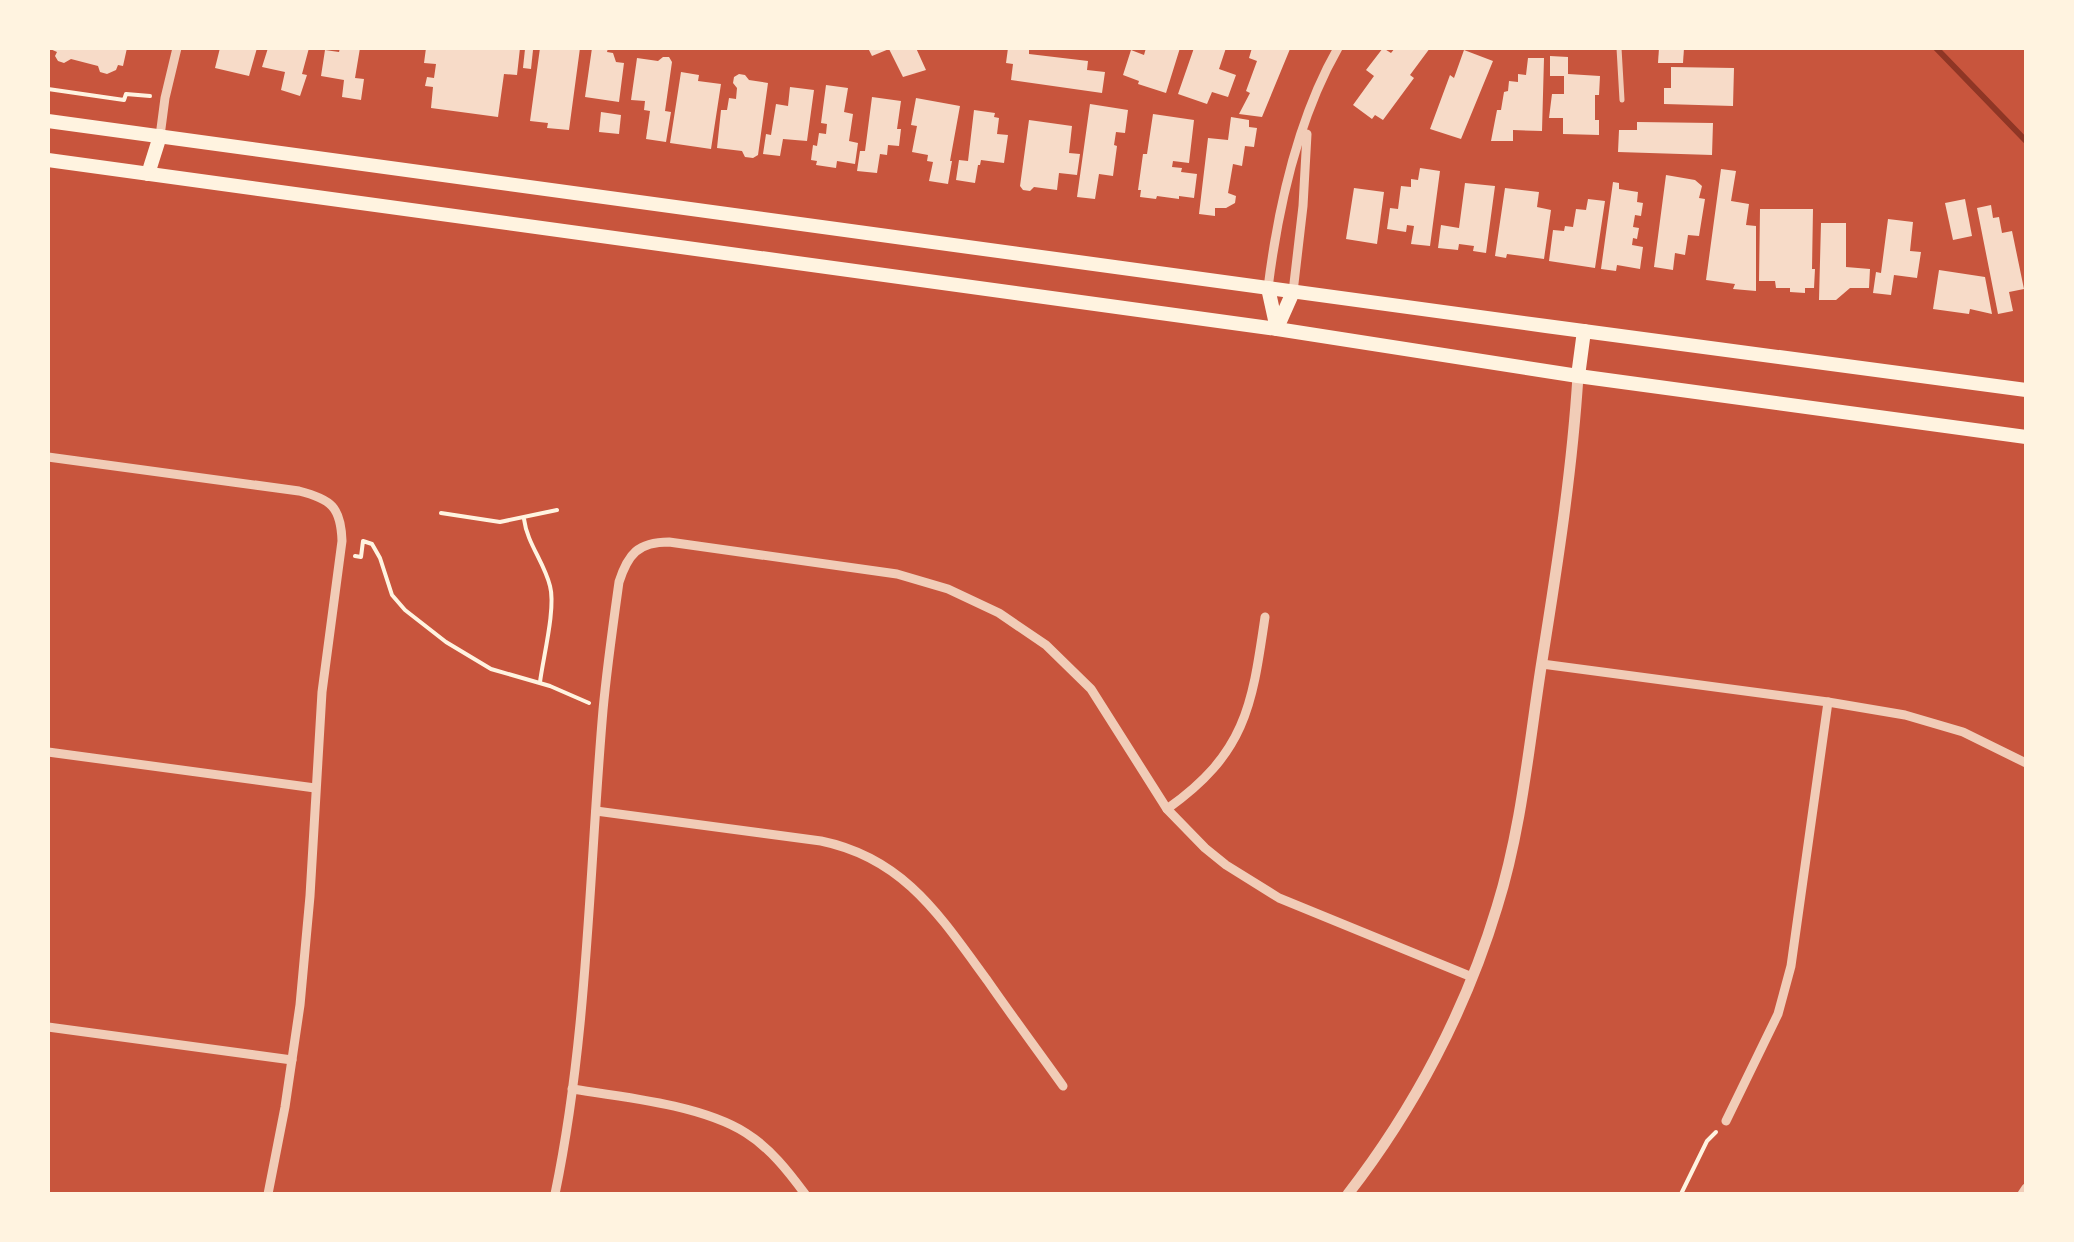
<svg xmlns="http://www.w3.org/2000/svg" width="2074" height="1242" viewBox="0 0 2074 1242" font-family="Barlow,sans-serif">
	<rect width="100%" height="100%" fill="#c8553d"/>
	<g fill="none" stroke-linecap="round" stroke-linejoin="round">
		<polyline stroke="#8f3625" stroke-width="6" points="1936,48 2026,141"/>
	</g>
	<g fill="#f7dbc8">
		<polygon points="48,48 127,48 123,66 118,65 116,70 107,74 100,72 98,66 71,59 64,63 58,61 55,56 57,52"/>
		<polygon points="220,48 257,48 249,76 215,68"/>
		<polygon points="268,48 309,48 302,74 307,75 300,96 281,90 285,72 262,67"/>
		<polygon points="340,48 360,48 355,78 364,79 361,100 342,97 344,80 321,76 325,50 339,52"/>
		<polygon points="426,48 520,48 517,75 504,74 498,117 431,108 433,87 425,86 427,77 434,78 436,64 424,63"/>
		<polygon points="540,48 580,48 569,130 547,128 548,123 530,121"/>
		<polygon points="592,48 608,48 607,52 613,53 616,62 624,63 619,102 585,97"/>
		<polygon points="868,48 916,48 926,70 903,77 889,49 872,56"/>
		<polygon points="1008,48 1029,48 1029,54 1088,61 1087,70 1105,72 1102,93 1011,80 1013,64 1006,63"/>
		<polygon points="1146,48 1180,48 1166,93 1138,84 1139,81 1123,75 1131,50 1144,55"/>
		<polygon points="1194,48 1226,48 1219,69 1236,75 1228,97 1212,92 1207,104 1178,94"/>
		<polygon points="1252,48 1290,49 1262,117 1239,114 1250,93 1246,91 1257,61 1249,58"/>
		<polygon points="1383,48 1391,53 1395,48 1430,48 1410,75 1414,78 1383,120 1375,115 1372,119 1353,105 1374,76 1366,70"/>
		<polygon points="1659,48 1684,48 1683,63 1658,63"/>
		<polygon points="525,49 533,50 531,69 523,68"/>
		<polygon points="1464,50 1493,61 1461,139 1430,129 1450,75 1454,78"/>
		<polygon points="1550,56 1568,57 1568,74 1600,76 1599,95 1595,95 1595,120 1599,120 1599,135 1563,134 1563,118 1549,118 1552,94 1564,94 1564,76 1550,76"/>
		<polygon points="663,57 669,57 672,62 665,111 671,112 666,142 646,139 650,111 644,110 645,101 631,100 637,58 658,61"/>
		<polygon points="1528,58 1544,58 1542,131 1513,130 1513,141 1491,141 1497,110 1501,110 1504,92 1508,91 1509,81 1518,82 1518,74 1526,75"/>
		<polygon points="1671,67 1734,68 1733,106 1664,104 1664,88 1671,88"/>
		<polygon points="681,72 699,75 698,81 721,84 711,149 670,143"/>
		<polygon points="739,74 745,75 749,80 768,83 758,155 753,158 745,157 742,151 717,148 721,110 727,110 729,98 736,99 737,88 733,83 734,77"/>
		<polygon points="826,85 848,88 844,112 853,114 849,141 858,143 855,164 837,161 836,168 816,165 817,161 811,160 813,145 817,146 819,133 826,134 827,124 821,123"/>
		<polygon points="790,87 814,90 807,141 783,139 780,156 763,154 766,134 771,135 776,104 788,106"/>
		<polygon points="872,97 901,101 897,129 901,129 899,146 888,145 887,155 880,154 877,173 857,171 860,151 865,151"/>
		<polygon points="916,98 960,106 950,161 952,161 948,184 929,181 933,162 927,161 928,155 912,152 917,126 911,125"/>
		<polygon points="1090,104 1128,110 1125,133 1116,132 1114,145 1117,146 1113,176 1099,174 1095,199 1077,197"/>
		<polygon points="974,110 995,113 994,117 999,118 997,134 1008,135 1004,163 981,160 980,165 978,165 975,183 956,180 959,160 968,161"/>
		<polygon points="601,112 621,115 619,134 599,132"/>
		<polygon points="1153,114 1194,120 1189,163 1173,161 1172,167 1182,168 1181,172 1197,174 1194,198 1179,196 1179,199 1157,196 1156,199 1140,197 1141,190 1138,190 1143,154 1147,154"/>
		<polygon points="1231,117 1249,120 1249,127 1257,128 1254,147 1245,146 1242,166 1233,164 1228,193 1236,196 1235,203 1226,208 1215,208 1215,216 1199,214 1208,138 1228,140"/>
		<polygon points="1029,120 1072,126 1069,153 1080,154 1077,175 1059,173 1057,190 1034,187 1030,191 1023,190 1020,186"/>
		<polygon points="1637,122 1713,123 1712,155 1618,152 1619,130 1637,130"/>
		<polygon points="1420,168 1440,171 1430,246 1411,244 1414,226 1407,225 1406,232 1387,229 1390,208 1398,209 1401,186 1411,187 1411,179 1418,180"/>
		<polygon points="1721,169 1736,171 1731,201 1749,204 1746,225 1756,226 1756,291 1733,289 1735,284 1706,280"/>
		<polygon points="1666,175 1695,180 1702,186 1699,198 1705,199 1699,236 1688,235 1685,255 1675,253 1673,270 1654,267"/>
		<polygon points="1613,182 1619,183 1619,189 1638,192 1637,202 1643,203 1641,216 1635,215 1633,227 1639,228 1637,239 1633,238 1632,245 1643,247 1640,269 1617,265 1616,271 1601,269"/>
		<polygon points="1465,183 1495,186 1486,253 1473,251 1474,246 1459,244 1458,250 1438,248 1441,225 1459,228"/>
		<polygon points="1354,188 1384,192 1377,244 1346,239"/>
		<polygon points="1505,188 1539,192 1537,207 1551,210 1544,259 1507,254 1506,258 1495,256"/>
		<polygon points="1588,199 1605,201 1595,268 1549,261 1553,230 1564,231 1565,226 1573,227 1576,209 1586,210"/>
		<polygon points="1965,199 1972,236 1953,240 1945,203"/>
		<polygon points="1991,205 1993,218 1999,217 2002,233 2012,231 2024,289 2009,292 2013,311 1998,314 1977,208"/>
		<polygon points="1760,209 1813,209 1812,269 1815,269 1814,288 1805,288 1805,293 1790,292 1790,288 1776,288 1775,281 1759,281"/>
		<polygon points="1888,219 1913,222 1910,251 1921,252 1917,278 1894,275 1891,295 1873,293 1876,272 1881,273"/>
		<polygon points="1821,223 1846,223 1846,267 1870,269 1869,288 1850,288 1836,300 1819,300"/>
		<polygon points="1939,270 1985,277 1992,314 1970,309 1969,314 1933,309"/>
	</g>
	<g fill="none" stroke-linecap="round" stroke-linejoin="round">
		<g stroke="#fff3e0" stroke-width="4">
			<polyline points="48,89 124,100 126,94 150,96"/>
			<polyline points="441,513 500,522 557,510"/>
			<path d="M524,519C527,543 544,562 550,586C556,608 543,658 540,682"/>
			<polyline points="355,556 361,557 363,541 372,544 380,558 392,595 405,610 446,642 491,669 550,686 589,703"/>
			<polyline points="1681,1194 1707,1141 1716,1132"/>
		</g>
		<polyline stroke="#f1ccb7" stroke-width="5" points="1619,48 1622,100"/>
		<g stroke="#f1ccb7" stroke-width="9">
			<polyline points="160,136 165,98 177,48"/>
			<path d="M1268,288C1278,208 1298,118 1338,48"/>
			<polyline points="1293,292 1303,206 1307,134"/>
			<path d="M48,457L299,491C331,499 341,507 342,541L322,692L310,896L300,1005L285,1107L268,1194"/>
			<polyline points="1542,664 1828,702 1905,715 1963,732 2026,763"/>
			<polyline points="48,752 315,788"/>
			<path d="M1167,809C1246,753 1252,706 1265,617"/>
			<path d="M596,811L821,841C904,858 940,916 987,980C1012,1016 1038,1051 1063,1086"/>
			<polyline points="48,1027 292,1060"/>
			<path d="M572,1089C624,1097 702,1105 746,1133C770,1148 788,1171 805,1194"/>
			<polyline points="1726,1121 1778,1014 1791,966 1828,702"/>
			<path d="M555,1194C588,1035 589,872 603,710C607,667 613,625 619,582C628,554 638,542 669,542L897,574L948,589L999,613L1046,645L1091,689L1167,809L1205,848L1226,865L1279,898L1472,977"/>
			<polyline points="2022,1194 2026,1188"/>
		</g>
		<path stroke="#f1ccb7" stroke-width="11" d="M1348,1194C1414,1109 1466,1010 1497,907C1522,827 1529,743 1542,661C1557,567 1572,472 1578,376"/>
		<g stroke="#fff3e0" stroke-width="14">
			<polyline points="48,121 1546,326 2026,390"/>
			<polyline points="48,160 1277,329 1578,376 2026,437"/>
			<polyline points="148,174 160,136"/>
			<polyline points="1268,288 1277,329"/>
			<polyline points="1277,328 1293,292"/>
			<polyline points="1578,376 1584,331"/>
		</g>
	</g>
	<rect width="2074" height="1242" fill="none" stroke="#fff3e0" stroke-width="100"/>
</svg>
